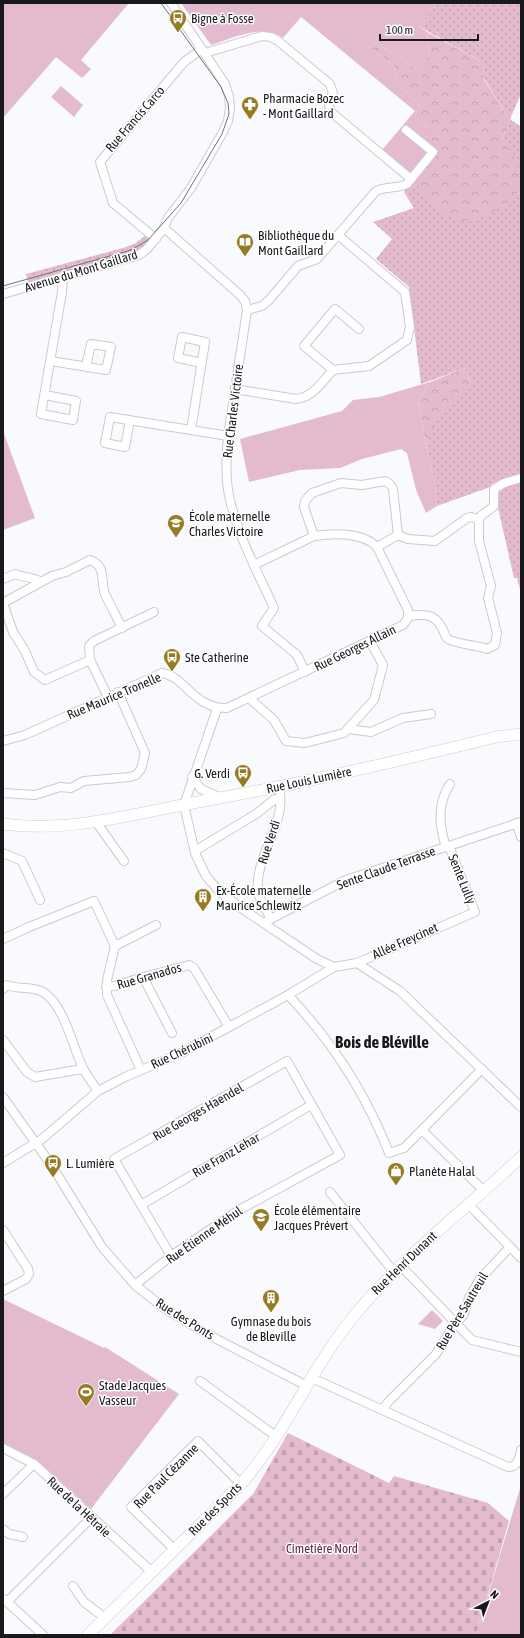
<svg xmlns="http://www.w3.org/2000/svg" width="524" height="1638" viewBox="0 0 524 1638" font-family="'Asap Condensed',sans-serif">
	<defs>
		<pattern id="grass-dots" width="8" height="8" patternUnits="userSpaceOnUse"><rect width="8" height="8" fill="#e4bacf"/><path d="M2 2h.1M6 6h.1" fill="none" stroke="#c39fb1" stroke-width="1.8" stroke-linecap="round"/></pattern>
		<pattern id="forest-crowns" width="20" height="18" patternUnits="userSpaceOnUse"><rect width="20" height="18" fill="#e4bacf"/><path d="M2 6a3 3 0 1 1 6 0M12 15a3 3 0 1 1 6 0" fill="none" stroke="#c39fb1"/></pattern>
		<pattern id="cemetery-stones" width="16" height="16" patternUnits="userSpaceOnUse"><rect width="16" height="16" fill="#e4bacf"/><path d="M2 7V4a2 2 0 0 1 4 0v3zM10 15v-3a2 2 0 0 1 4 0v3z" fill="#c39fb1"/></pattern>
	</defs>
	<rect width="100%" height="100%" fill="#f9fafe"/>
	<g fill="url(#grass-dots)">
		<polygon points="437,3 521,3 521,94 510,119 521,127 521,181 519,170 503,137 510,120 483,77 484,63 420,27"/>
		<polygon points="417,176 420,188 453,219 517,193 521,183 521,593 517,578 514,578 493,486 437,506 434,477 426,445 431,429 444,408 471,383 465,368 421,384 409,287 376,259 392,239 373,222 414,208 404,192"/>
		<polygon points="146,235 149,242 139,251 28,282 26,274 123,248 136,243"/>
	</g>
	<g fill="url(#forest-crowns)">
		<path d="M427,32L484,63L483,78L510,120L503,137C509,150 522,167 521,182C520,204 472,229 453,219C446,216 422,194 419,188C413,175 424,142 427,128L415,117L419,105L396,82L394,67L364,43L370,39L418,70L429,55Z"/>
		<path d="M465,368L471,383C449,404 436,416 426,445L418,402L430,382Z"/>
	</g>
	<polygon fill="url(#cemetery-stones)" points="288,1433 389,1483 394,1476 488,1503 509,1521 476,1635 110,1635 253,1494"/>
	<g fill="#e4bacf">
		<polygon points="3,3 129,3 81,60 91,69 82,78 56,57 3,118"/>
		<path d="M181,3H437L420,27L427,32L429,55L418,70L370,39L364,43L394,67L396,82L419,105L415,117L427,128L437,152L415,179L382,150L415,111L301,17L283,38C263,23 233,38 211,45Z"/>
		<polygon points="61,86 83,105 74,117 51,97"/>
		<polygon points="430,382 418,402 426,445 434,477 437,506 426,513 416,490 407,453 401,449 362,459 340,468 300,470 249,482 240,439 342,411 353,400 379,397"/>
		<polygon points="3,431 35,518 3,530"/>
		<polygon points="3,1299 104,1348 105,1347 179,1394 91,1509 40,1463 3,1443"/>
		<polygon points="432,1310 443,1321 435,1329 418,1324"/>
		<polygon points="521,1485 521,1635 476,1635"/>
	</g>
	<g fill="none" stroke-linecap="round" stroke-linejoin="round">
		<defs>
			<g id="street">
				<path d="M205,53L262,36L271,37L278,41L330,84L333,93C330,100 327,105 331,112L411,179"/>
				<path d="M164,228L240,295L245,301L247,310L228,436C226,457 225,480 230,500C239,538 258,573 274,608L262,626L297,655L305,672"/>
				<polyline points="156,239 113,203 100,162 184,62 202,49"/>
				<polyline points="3,294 139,255 147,249 164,228 168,218 191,188 223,132 228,121 230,108 229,97 225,84 171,3"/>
				<path d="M247,310L262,306L269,300L298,266L317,259L376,191C386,186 397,189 407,184L433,152L406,130"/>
				<polyline points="51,361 106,370 111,347 91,344 86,366"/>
				<polyline points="333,370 369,366 407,340 410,327 405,292 338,235"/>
				<path d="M235,389L296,399C313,397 322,382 333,370L304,346L335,309L359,329"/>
				<polyline points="45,395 76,401 73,420 41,414 62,292 63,276"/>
				<path d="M130,420L125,447L105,443L110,417C149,423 189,430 228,436"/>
				<polyline points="191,430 205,342 182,337 178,358 202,363"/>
				<polyline points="477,519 494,506 494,489 504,483 521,478"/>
				<polyline points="314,536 304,507 305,501 312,493 341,483 362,485 385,481 390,484 393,489 398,535"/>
				<path d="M377,547L398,535L408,539L435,541L467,518L471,517L477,519L479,521V541L491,586L488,598L497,633L495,645L487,649C480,646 452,643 448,639C445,637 444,631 442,628C435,613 423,614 408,616"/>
				<path d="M3,579L15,574C24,578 32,576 41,582"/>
				<path d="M3,603L52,576L66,572L90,560C107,566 100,581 105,594C110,605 117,617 122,628"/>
				<polyline points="3,603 13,632 25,651 34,672 45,680 90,660"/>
				<polyline points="108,697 90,660 89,646 94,641 154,612"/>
				<polyline points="249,698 274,720 286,741 305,743 344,733 374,700 383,665 370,641"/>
				<polyline points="217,709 184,805 195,853 206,876 219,891 238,906 317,959 334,967"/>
				<polyline points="348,729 371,732 403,718 431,714"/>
				<path d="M3,741L25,735L162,673C185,676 194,709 227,708L403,625L408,618V610L377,547C363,532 333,533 314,536L254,565"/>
				<polyline points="192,777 201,789 219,797"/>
				<polyline points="3,793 35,795 60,787 71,788 84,781 130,777 136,775 141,769 145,753 118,692"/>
				<polyline points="96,822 124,861"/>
				<polyline points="516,823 521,837"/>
				<path d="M446,847C439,825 437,804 450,784"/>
				<polyline points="198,849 256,814 275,799 280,799"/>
				<polyline points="3,853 22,861 40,900"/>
				<path d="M271,919C267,911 259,900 258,891C254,856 288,823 279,787"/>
				<polyline points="263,923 346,880 521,822"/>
				<polyline points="3,939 29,927 94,901 115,946 107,980 107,995 141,1070"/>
				<polyline points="115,946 156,925"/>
				<polyline points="357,963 400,991 521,1107"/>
				<polyline points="143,977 172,1033"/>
				<polyline points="106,987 115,986 143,977 189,965 194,968 229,1027"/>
				<path d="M3,989L7,985C19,990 32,986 43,992C64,1004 73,1048 83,1068C87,1076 93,1084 98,1091"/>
				<path d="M288,995C332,1041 366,1094 389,1153L404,1148L482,1069"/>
				<polyline points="3,1040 27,1072 35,1077 83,1069"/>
				<polyline points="3,1097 52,1166 102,1247 135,1285 164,1308 207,1334 307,1386"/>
				<polyline points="422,1130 484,1191"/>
				<polyline points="3,1163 42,1139 98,1091 125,1077 181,1053 229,1027 288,995 334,967 357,963 475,912 449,846"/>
				<polyline points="330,1192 393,1271"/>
				<polyline points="468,1204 521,1258"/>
				<polyline points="141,1205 311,1105"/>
				<polyline points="3,1230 28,1269 29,1274 26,1279 3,1291"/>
				<polyline points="400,1265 472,1340 521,1352"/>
				<polyline points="135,1285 171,1256 239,1210 340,1155 287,1061 114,1159 171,1256"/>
				<path d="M312,1378L508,1467C518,1467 519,1459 521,1450"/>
				<polyline points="200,1381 277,1437"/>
				<polyline points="382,1410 389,1401 436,1354 451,1330 464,1314 469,1298 480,1279 510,1247"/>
				<polyline points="3,1448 34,1464 152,1572"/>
				<polyline points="3,1494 34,1464"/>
				<polyline points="3,1529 9,1534 23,1537"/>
				<polyline points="174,1549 131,1507 198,1441 241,1484"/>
				<polyline points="73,1586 84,1602 105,1618"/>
				<polyline points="4,1599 43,1635"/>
				<polyline points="7,1602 91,1518"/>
			</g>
			<g id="secondary">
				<path d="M3,824C71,833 137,813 203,801C301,784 399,761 496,737L521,734"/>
				<path d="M88,1635L241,1484C286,1433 311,1368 354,1316C403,1256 465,1210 521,1157"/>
			</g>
		</defs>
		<use href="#street" stroke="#cacbd1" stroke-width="10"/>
		<use href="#secondary" stroke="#cacbd1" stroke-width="12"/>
		<use href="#street" stroke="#fff" stroke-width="8"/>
		<use href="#secondary" stroke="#fff" stroke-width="11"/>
		<polyline stroke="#727376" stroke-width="1" points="3,286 131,250 148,240 181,203 222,134 229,114 228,103 221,87 161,3"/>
	</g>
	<defs>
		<symbol id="bus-pin" viewBox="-11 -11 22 30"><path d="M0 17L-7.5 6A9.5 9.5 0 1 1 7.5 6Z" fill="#957b23" stroke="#fff"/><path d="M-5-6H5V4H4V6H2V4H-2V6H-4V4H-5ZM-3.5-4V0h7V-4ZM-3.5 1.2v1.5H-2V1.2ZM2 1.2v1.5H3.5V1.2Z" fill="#fff"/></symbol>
		<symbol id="pharmacy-pin" viewBox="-11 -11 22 30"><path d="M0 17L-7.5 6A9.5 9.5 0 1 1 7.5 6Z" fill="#957b23" stroke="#fff"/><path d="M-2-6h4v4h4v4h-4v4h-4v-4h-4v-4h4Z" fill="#fff"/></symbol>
		<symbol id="library-pin" viewBox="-11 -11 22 30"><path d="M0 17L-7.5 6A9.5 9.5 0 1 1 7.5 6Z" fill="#957b23" stroke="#fff"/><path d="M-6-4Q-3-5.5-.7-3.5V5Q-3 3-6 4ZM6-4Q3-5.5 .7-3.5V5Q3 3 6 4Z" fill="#fff"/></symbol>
		<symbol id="school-pin" viewBox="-11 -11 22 30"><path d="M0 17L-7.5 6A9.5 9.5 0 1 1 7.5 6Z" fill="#957b23" stroke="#fff"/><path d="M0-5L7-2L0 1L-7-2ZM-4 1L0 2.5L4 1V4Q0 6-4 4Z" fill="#fff"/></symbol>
		<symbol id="building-pin" viewBox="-11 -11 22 30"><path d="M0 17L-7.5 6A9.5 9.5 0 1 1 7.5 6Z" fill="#957b23" stroke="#fff"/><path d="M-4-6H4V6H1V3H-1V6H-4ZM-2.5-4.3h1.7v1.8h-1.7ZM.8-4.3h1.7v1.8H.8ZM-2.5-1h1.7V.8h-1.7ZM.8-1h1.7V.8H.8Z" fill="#fff"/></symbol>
		<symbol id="shop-pin" viewBox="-11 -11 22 30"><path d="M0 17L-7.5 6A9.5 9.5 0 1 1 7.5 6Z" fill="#957b23" stroke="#fff"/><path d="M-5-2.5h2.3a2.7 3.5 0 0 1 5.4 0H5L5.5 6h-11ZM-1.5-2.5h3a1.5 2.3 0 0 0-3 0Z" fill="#fff"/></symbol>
		<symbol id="stadium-pin" viewBox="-11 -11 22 30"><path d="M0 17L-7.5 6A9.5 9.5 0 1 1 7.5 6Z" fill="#957b23" stroke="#fff"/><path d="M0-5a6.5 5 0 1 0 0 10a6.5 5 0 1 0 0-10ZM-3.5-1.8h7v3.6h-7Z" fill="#fff"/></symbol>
	</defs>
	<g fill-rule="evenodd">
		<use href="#bus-pin" x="168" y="8" width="20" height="27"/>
		<use href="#pharmacy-pin" x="240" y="95" width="20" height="27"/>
		<use href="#library-pin" x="235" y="232" width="20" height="27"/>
		<use href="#school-pin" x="166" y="513" width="20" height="27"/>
		<use href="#bus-pin" x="162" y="647" width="20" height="27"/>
		<use href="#bus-pin" x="233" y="763" width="20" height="27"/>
		<use href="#building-pin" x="193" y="887" width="20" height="27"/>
		<use href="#bus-pin" x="43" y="1153" width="20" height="27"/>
		<use href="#shop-pin" x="386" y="1161" width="20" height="27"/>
		<use href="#school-pin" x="251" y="1207" width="20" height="27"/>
		<use href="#building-pin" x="261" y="1288" width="20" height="27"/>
		<use href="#stadium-pin" x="76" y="1382" width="20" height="27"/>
	</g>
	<g text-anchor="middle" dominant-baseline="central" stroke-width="3" stroke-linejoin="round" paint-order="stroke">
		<g font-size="13" fill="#18191b" stroke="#fff" text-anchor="start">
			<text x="191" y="18">Bigne à Fosse</text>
			<text x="263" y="98">Pharmacie Bozec<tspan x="263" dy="15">- Mont Gaillard</tspan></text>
			<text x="258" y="235">Bibliothèque du<tspan x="258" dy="15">Mont Gaillard</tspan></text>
			<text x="189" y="516">École maternelle<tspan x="189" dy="15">Charles Victoire</tspan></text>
			<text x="185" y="657">Ste Catherine</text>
			<text x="230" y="773" text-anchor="end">G. Verdi</text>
			<text x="216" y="890">Ex-École maternelle<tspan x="216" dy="15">Maurice Schlewitz</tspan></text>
			<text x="66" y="1163">L. Lumière</text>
			<text x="409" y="1171">Planète Halal</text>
			<text x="274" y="1210">École élémentaire<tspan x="274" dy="15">Jacques Prévert</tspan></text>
			<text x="271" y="1321" text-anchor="middle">Gymnase du bois<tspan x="271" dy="15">de Bleville</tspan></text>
			<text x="99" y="1385">Stade Jacques<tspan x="99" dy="15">Vasseur</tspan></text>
		</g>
		<g font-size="13" fill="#18191b" stroke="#fff">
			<text transform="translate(135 119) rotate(-49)">Rue Francis Carco</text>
			<text transform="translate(81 271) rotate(-17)">Avenue du Mont Gaillard</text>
			<text transform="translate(233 411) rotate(-83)">Rue Charles Victoire</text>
			<text transform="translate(355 648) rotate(-26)">Rue Georges Allain</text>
			<text transform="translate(114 696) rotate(-23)">Rue Maurice Tronelle</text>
			<text transform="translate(309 780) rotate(-12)">Rue Louis Lumière</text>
			<text transform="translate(269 842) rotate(-72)">Rue Verdi</text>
			<text transform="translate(386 868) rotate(-20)">Sente Claude Terrasse</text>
			<text transform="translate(462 879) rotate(68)">Sente Lully</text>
			<text transform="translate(405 941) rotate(-24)">Allée Freycinet</text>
			<text transform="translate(149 976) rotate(-16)">Rue Granados</text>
			<text transform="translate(182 1051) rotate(-25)">Rue Chérubini</text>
			<text transform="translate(198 1112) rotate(-30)">Rue Georges Haendel</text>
			<text transform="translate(226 1155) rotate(-30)">Rue Franz Lehar</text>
			<text transform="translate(204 1235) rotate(-35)">Rue Étienne Méhul</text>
			<text transform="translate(404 1263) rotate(-44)">Rue Henri Dunant</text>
			<text transform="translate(462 1311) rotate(-59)">Rue Père Sautreuil</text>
			<text transform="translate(185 1319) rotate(32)">Rue des Ponts</text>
			<text transform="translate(166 1476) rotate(-45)">Rue Paul Cézanne</text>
			<text transform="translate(79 1507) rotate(43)">Rue de la Hêtraie</text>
			<text transform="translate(215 1509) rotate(-45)">Rue des Sports</text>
		</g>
		<g font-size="13" fill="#65284b" stroke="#fff">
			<text x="322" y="1548">Cimetière Nord</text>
		</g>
		<g font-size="17" font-weight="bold" fill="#18191b" stroke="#fff">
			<text x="382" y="1042">Bois de Bléville</text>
		</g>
	</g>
	<rect width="524" height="1638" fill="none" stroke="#18191b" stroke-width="8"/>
	<g transform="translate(488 1602) rotate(42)" stroke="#ffffff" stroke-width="3" paint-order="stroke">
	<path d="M0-3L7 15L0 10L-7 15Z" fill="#18191b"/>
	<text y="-6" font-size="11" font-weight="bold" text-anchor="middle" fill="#18191b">N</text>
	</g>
	<path d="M380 34v6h98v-6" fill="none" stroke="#18191b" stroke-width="2"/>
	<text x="386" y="34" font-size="12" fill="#18191b" stroke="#ffffff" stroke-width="3" paint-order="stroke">100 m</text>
</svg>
